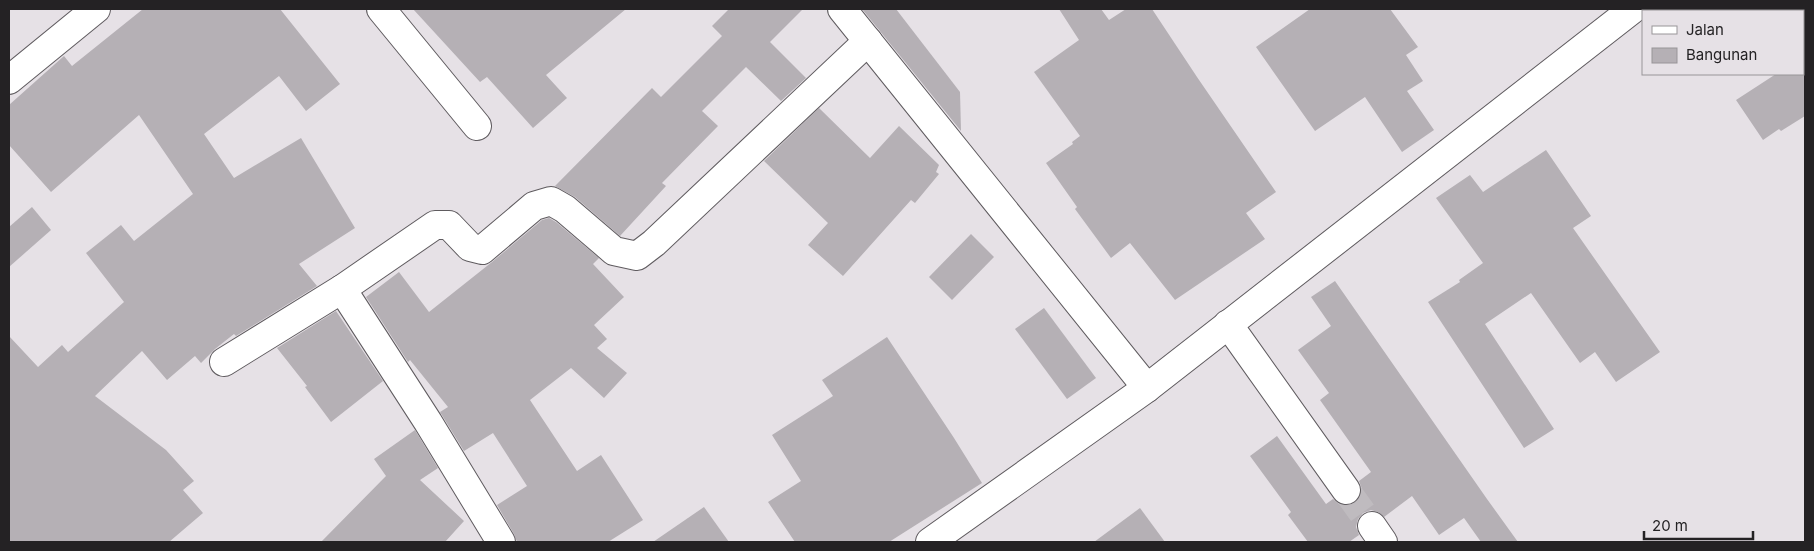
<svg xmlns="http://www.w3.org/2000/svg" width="1814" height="551" viewBox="0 0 1814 551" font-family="Inter,sans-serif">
	<rect width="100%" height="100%" fill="#e6e1e6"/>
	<g fill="#b5b0b5">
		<polygon points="143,9 280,9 340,84 306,111 279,76 204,134 234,178 301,138 355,228 299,264 317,286 236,336 234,334 215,349 201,363 195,356 167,380 142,351 95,396 166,450 194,481 183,490 203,513 169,542 9,542 9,336 38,367 62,345 68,352 124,302 86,253 121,225 134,241 193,194 139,115 51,192 9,145 9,105 64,56 72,66"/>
		<polygon points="413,9 626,9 546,75 567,98 533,128 487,77 480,82"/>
		<polygon points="729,9 803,9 770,42 806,78 781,101 746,67 702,111 718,126 662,183 666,186 620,236 575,197 555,186 652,88 661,97 722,36 712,26"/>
		<polygon points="862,9 896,9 960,92 961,131"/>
		<polygon points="1059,9 1101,9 1109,20 1126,9 1152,9 1197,77 1276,192 1246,213 1265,239 1175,300 1130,243 1111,258 1075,209 1077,207 1046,163 1073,144 1072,142 1080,136 1034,72 1079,40"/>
		<polygon points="1310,9 1390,9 1418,47 1406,55 1423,81 1407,91 1434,130 1402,152 1365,97 1315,131 1256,47"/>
		<polygon points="1776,74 1805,74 1805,116 1781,131 1779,129 1763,140 1736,100"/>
		<polygon points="819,108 870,158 899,126 939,165 936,172 939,174 915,203 911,200 843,276 808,245 828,223 764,161"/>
		<polygon points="1546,150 1591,216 1573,228 1660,352 1616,382 1595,352 1580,363 1531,293 1485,324 1554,429 1524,448 1428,302 1460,282 1459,280 1483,263 1436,198 1470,175 1483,192"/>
		<polygon points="32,207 51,230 9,267 9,227"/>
		<polygon points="549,218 556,222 599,258 593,264 624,297 594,325 607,339 597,348 627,373 604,398 571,368 530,400 577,471 601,455 643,520 608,542 517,542 514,534 497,505 527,486 493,433 464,451 440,412 448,407 410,360 408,362 366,297 399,272 429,312 492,262 542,220"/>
		<polygon points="971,234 994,257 952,300 929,277"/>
		<polygon points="1335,281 1487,499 1518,542 1481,542 1464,518 1439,535 1412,496 1384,517 1378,512 1371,510 1363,513 1358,519 1356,527 1359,535 1349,542 1308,542 1288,515 1291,512 1250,456 1277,436 1326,504 1333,499 1339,504 1347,506 1355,502 1360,497 1362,489 1359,481 1371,472 1320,400 1329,393 1298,350 1331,326 1311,297"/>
		<polygon points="1044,308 1096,378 1067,399 1015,329"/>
		<polygon points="336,311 383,381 331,422 305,387 307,386 277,348"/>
		<polygon points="887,337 954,438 982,483 889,542 795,542 768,502 801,481 772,435 833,396 822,380"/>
		<polygon points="415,430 438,468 420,480 464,521 445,542 321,542 386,476 374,459"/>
		<polygon points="704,507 729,542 653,542"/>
		<polygon points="1140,508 1165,542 1094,542"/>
	</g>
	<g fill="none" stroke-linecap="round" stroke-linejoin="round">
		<polyline stroke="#bfbbbf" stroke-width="28" stroke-dasharray="28 14" stroke-linecap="butt" points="1346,490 1372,526"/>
		<defs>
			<g id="minor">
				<polyline points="381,9 477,126"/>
				<polyline points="842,9 1147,388"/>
				<polyline points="9,80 96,9"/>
				<polyline points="1228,324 1346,490"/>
				<polyline points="224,362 342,289"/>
				<polyline points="1372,526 1383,542"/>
				<polyline points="501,542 428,422 342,289 435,225 449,225 470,247 482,250 534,206 551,201 565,209 614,251 637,256 654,243 868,41"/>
				<polyline points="930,542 1147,388 1633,9"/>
			</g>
		</defs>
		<use href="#minor" stroke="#5f5b5f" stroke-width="30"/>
		<use href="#minor" stroke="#fff" stroke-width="28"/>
	</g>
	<rect width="1814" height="551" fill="none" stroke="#242224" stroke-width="20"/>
	<rect x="1642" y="10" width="162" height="65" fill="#e6e1e6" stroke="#989598"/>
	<rect x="1652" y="26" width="25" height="8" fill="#ffffff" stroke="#989598"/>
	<text x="1686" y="35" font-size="15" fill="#242224">Jalan</text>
	<rect x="1652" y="48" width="25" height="15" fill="#b5b0b5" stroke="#989598"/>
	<text x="1686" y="60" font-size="15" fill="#242224">Bangunan</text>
	<path d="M1644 531v8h109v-8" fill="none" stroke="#242224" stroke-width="2.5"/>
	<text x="1652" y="531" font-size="15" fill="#242224" stroke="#e6e1e6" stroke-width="4" paint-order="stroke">20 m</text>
</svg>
